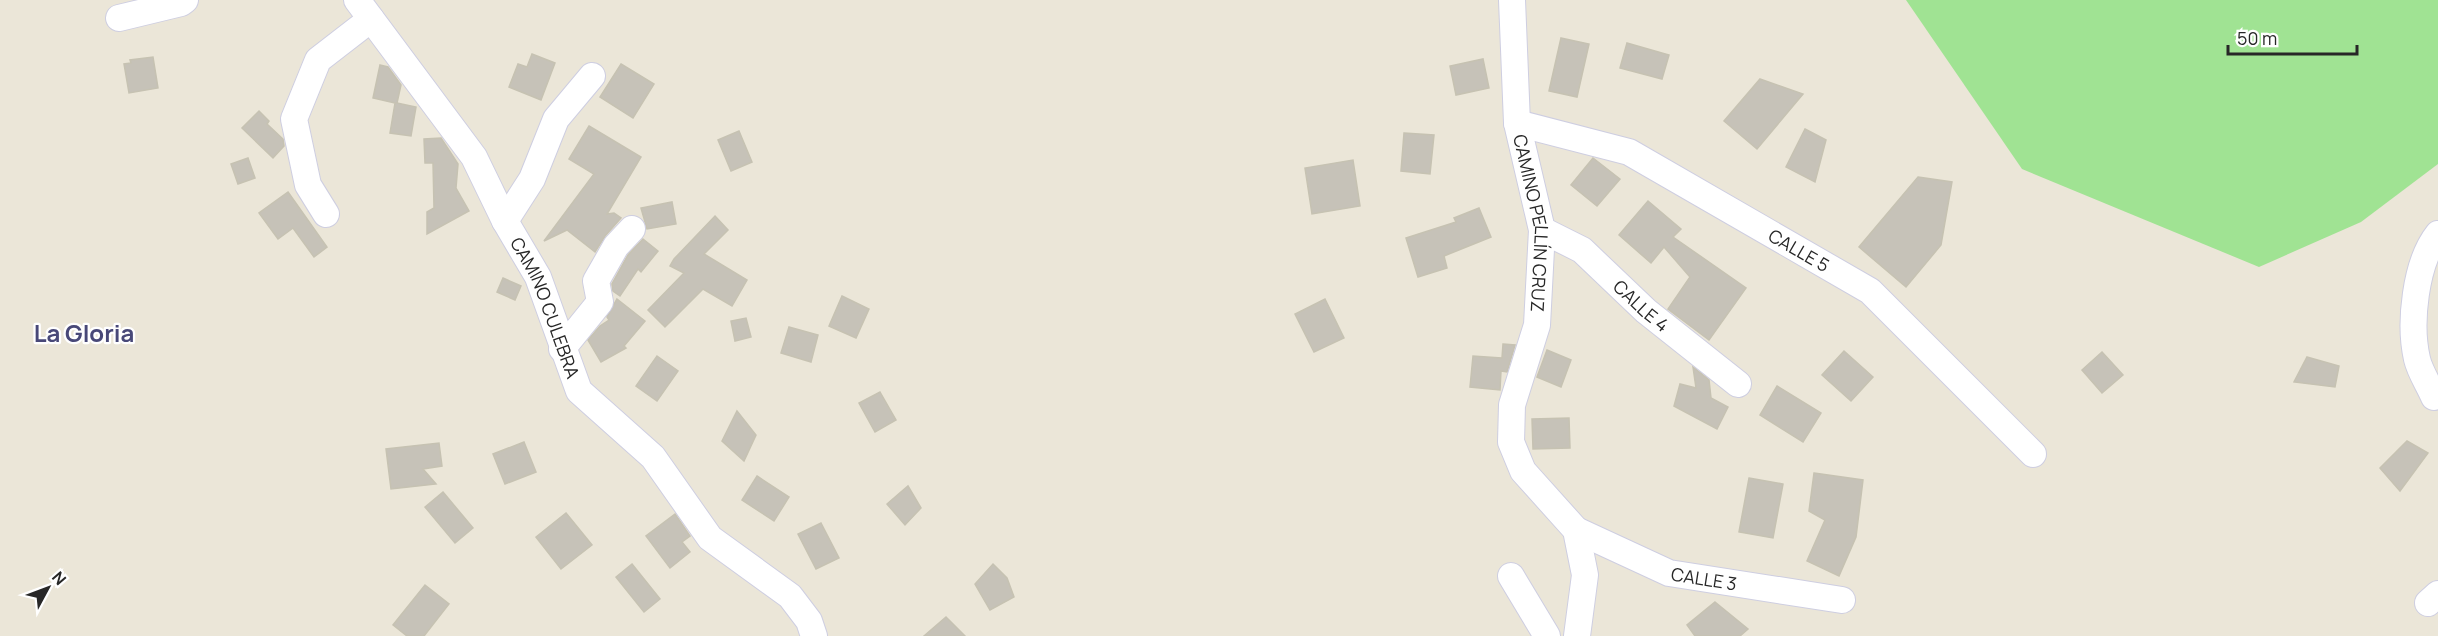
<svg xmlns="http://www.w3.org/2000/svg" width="2438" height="636" viewBox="0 0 2438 636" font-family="Manrope,sans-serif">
	<rect width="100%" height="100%" fill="#ebe6d8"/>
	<polygon fill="#a0e393" points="1906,0 2438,0 2438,164 2361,222 2259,267 2022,169"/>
	<g fill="#c6c2b8" stroke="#c6c2b2" stroke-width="1.5">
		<polygon points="1561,38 1589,44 1577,97 1549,91"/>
		<polygon points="1627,43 1669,55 1662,79 1620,68"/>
		<polygon points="532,54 555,63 541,100 509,87 518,64 527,67"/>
		<polygon points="153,57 158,88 129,93 124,64 131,63 130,60"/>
		<polygon points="1483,59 1489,88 1456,95 1450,66"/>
		<polygon points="621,64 654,84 633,118 600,97"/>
		<polygon points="380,65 388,67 401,85 397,103 416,107 411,136 390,133 395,103 373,98"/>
		<polygon points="1760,79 1803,94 1757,149 1724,121"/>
		<polygon points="259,111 269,121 267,124 283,139 284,146 273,158 242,128"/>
		<polygon points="589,126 641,157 607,214 614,213 621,218 605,236 595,252 567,230 544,241 594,174 569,159"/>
		<polygon points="1805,129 1826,140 1815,182 1786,167"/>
		<polygon points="739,131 752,162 731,171 718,140"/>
		<polygon points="1404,133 1434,135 1430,174 1401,171"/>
		<polygon points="441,138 458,164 456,188 469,211 427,234 427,212 434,208 433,163 425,163 424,139"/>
		<polygon points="248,158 255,178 238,184 231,164"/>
		<polygon points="1593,158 1620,179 1597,206 1571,185"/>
		<polygon points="1353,160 1360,206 1312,214 1305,168"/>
		<polygon points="1918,177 1952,182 1941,245 1906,287 1859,247"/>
		<polygon points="288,192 327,247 314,257 293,228 278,239 259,213"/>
		<polygon points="1648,201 1681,229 1673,237 1746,288 1709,340 1668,309 1690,277 1664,247 1651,263 1619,235"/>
		<polygon points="672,202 676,224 647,229 641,208"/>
		<polygon points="1479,208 1491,237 1444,256 1447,268 1418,277 1406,238 1456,222 1454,218"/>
		<polygon points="715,216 728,230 704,254 747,280 732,306 703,289 665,327 648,310 684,273 670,266 674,259"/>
		<polygon points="643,239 658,251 641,272 638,269 620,296 613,291 612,284 628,255"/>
		<polygon points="503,278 521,286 515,300 497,292"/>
		<polygon points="842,296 869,309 856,338 829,326"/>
		<polygon points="617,299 645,321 624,346 626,348 601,362 588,340 600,326 609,320 607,317"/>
		<polygon points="1325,299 1344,338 1314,352 1295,314"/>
		<polygon points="746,318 751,337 735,341 731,321"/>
		<polygon points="789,327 818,335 811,362 781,353"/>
		<polygon points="1503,344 1515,345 1507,372 1501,371 1500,390 1470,387 1473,356 1502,358"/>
		<polygon points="1547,350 1571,360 1561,387 1537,377"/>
		<polygon points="1844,351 1873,377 1851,401 1822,375"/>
		<polygon points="2102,352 2123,375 2102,393 2082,370"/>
		<polygon points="657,356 678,371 657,401 636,386"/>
		<polygon points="2307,357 2339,366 2335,387 2294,382"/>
		<polygon points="1693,367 1709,380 1711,398 1728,407 1717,429 1674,406 1680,384 1696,388"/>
		<polygon points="1777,386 1821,413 1803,442 1760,415"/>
		<polygon points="880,392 896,420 875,432 859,403"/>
		<polygon points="737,411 756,435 744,461 722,441"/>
		<polygon points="1569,418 1570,448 1533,449 1532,419"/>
		<polygon points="2407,441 2428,453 2400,491 2380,468"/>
		<polygon points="524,442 536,472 505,484 493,454"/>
		<polygon points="439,443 442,466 423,469 436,484 391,489 386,449"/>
		<polygon points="1814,473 1863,480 1856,537 1839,576 1807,561 1825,520 1809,511"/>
		<polygon points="757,476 789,497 774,521 742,500"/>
		<polygon points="1749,478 1783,484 1773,538 1739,532"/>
		<polygon points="908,486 921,508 905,525 887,504"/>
		<polygon points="443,492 473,528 455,543 425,507"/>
		<polygon points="566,513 592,545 561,569 536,537"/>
		<polygon points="675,514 690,536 682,542 690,552 670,568 646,536"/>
		<polygon points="821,523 839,558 816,569 798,534"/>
		<polygon points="632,564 660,599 644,612 616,577"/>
		<polygon points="993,564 1007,578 1014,597 990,610 975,584"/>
		<polygon points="425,585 449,604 424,636 407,636 393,625"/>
		<polygon points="1715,602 1748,629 1740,636 1695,636 1687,625"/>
		<polygon points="946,617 965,636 924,636"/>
	</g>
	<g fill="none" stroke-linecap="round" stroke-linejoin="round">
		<defs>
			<g id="minor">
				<path id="s1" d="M357,0L474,157L505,221L538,277L579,391L653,457L710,538L790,596L809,621L814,636"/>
				<path id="s2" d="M1512,0L1517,123L1542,230L1537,325L1512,405L1511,442L1523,471L1576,530L1585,575L1577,636"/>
				<polyline points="119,18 181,3 185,0"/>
				<path id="s3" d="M1517,123L1629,152L1870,291L2033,454"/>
				<polyline points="326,214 308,185 294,119 318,60 371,19"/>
				<polyline points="505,221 532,179 556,119 592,76"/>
				<path id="s4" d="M1542,230L1582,250L1646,311L1738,384"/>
				<path d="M2438,234C2415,263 2409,324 2417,359C2420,372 2429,385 2434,397L2438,395"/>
				<polyline points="562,349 600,302 596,281 616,246 632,229"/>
				<path id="s5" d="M1576,530L1669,573L1842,600"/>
				<polyline points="1511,576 1547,636"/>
				<polyline points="2428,603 2438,594"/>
			</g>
		</defs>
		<use href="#minor" stroke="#cecee1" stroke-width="28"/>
		<use href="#minor" stroke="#fff" stroke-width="26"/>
	</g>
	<g text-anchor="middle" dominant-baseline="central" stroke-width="4.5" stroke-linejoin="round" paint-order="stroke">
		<g font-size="18" fill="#272727" stroke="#fff">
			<text stroke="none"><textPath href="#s2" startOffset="225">CAMINO PELLÍN CRUZ</textPath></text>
			<text stroke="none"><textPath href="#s3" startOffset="312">CALLE 5</textPath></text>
			<text stroke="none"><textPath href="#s4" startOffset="126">CALLE 4</textPath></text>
			<text stroke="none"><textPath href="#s1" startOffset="363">CAMINO CULEBRA</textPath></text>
			<text stroke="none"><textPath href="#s5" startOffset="138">CALLE 3</textPath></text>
		</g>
		<g font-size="24" font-weight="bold" fill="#484878" stroke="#fff">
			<text x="84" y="332">La Gloria</text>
		</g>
	</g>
	<g transform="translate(48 588) rotate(49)" stroke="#ffffff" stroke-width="4.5" paint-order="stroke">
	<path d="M0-4.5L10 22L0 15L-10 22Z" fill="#272727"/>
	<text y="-9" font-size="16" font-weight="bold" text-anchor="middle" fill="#272727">N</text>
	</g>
	<path d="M2228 45v9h129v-9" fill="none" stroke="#272727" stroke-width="3"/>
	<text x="2237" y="45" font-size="18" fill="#272727" stroke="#ffffff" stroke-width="4.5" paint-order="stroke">50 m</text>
</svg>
